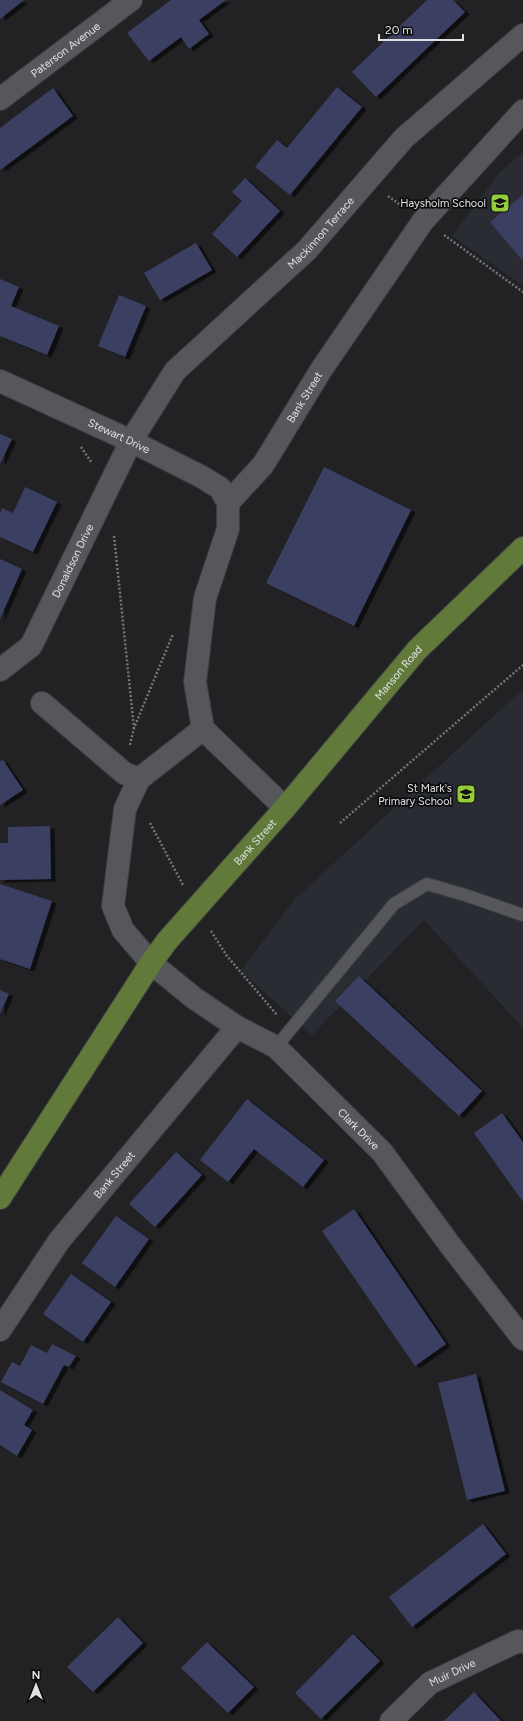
<svg xmlns="http://www.w3.org/2000/svg" width="523" height="1721" viewBox="0 0 523 1721" font-family="Figtree,sans-serif">
	<defs>
		<filter id="shadow"><feDropShadow dx="4.5" dy="2.5" stdDeviation="0" flood-color="#0009"/></filter>
	</defs>
	<rect width="100%" height="100%" fill="#222225"/>
	<g fill="#2a2c34">
		<polygon points="523,152 523,286 452,236 501,171"/>
		<polygon points="523,689 523,1028 424,920 312,1035 241,971 294,900"/>
	</g>
	<g fill="#3a3f64" filter="url(#shadow)">
		<polygon points="0,0 24,0 0,19"/>
		<polygon points="171,0 226,0 199,20 209,34 189,49 181,37 149,61 127,33"/>
		<polygon points="427,0 453,0 465,12 376,97 352,72"/>
		<polygon points="337,87 362,107 290,195 255,167 277,140 287,148"/>
		<polygon points="53,88 73,116 0,170 0,128"/>
		<polygon points="245,178 280,211 237,257 212,234 242,201 232,192"/>
		<polygon points="523,195 523,261 490,222"/>
		<polygon points="196,243 212,270 160,300 144,273"/>
		<polygon points="0,279 19,287 11,306 59,326 47,355 0,336"/>
		<polygon points="119,295 146,306 125,357 98,346"/>
		<polygon points="0,434 12,439 0,464"/>
		<polygon points="324,467 411,510 354,626 266,583"/>
		<polygon points="25,487 57,502 33,552 0,537 0,513 2,508 13,513"/>
		<polygon points="0,559 22,569 0,619"/>
		<polygon points="3,760 23,790 0,805 0,761"/>
		<polygon points="50,826 51,879 0,880 0,843 8,843 8,827"/>
		<polygon points="0,884 52,901 30,969 0,959"/>
		<polygon points="359,976 482,1091 459,1116 335,1001"/>
		<polygon points="0,990 9,994 0,1014"/>
		<polygon points="247,1099 324,1160 303,1187 254,1149 228,1182 200,1160"/>
		<polygon points="502,1113 523,1142 523,1202 474,1133"/>
		<polygon points="176,1152 202,1175 155,1227 129,1204"/>
		<polygon points="354,1209 446,1344 415,1366 322,1231"/>
		<polygon points="116,1216 149,1239 115,1287 82,1263"/>
		<polygon points="71,1274 111,1302 83,1342 43,1314"/>
		<polygon points="52,1344 76,1356 69,1367 64,1365 43,1404 1,1382 12,1362 20,1366 31,1345 47,1353"/>
		<polygon points="476,1374 505,1491 467,1500 438,1383"/>
		<polygon points="0,1390 33,1410 24,1425 32,1430 17,1456 0,1445"/>
		<polygon points="483,1524 506,1554 412,1627 389,1597"/>
		<polygon points="118,1617 143,1643 93,1692 67,1667"/>
		<polygon points="353,1634 380,1661 321,1719 295,1693"/>
		<polygon points="207,1642 254,1687 228,1713 181,1668"/>
		<polygon points="474,1692 501,1721 443,1721 446,1719"/>
	</g>
	<g fill="none" stroke-linecap="round" stroke-linejoin="round">
		<defs>
			<polyline id="service" points="276,1047 394,904 427,884 465,895 523,915"/>
			<g id="minor">
				<path id="s1" d="M0,99L131,0"/>
				<path id="s2" d="M0,381L131,441L202,477L220,488L228,503"/>
				<path id="s3" d="M0,670L31,646L131,441L175,371L307,250L404,138L523,35"/>
				<polyline points="42,703 124,773 139,779"/>
				<path id="s4" d="M203,729L139,779L125,809L113,906L123,930L151,963L194,998L237,1027L276,1047L382,1152L450,1245L523,1339"/>
				<path id="s5" d="M285,808L203,729L195,682L205,598L228,529V503L263,465L321,370L423,221L523,111"/>
				<path id="s6" d="M0,1330L59,1241L237,1027"/>
				<path id="s7" d="M391,1721L430,1683L518,1641L523,1642"/>
			</g>
			<g id="primary">
				<path id="s8" d="M0,1198L151,963L167,941L285,808L417,650L523,548"/>
			</g>
		</defs>
		<use href="#service" stroke="#3e3f41" stroke-width="14"/>
		<use href="#minor" stroke="#3e3f41" stroke-width="24"/>
		<use href="#primary" stroke="#3e3f41" stroke-width="24"/>
		<g stroke="#757578" stroke-width="2.5" stroke-dasharray="2 2" stroke-linecap="butt">
			<polyline points="388,196 402,206"/>
			<polyline points="444,235 523,292"/>
			<polyline points="81,447 92,463"/>
			<polyline points="114,536 134,728"/>
			<polyline points="130,745 134,728 173,634"/>
			<polyline points="150,823 183,885"/>
			<polyline points="340,823 523,665"/>
			<polyline points="211,931 227,956 277,1015"/>
		</g>
		<use href="#service" stroke="#56575a" stroke-width="12"/>
		<use href="#minor" stroke="#56575a" stroke-width="22"/>
		<use href="#primary" stroke="#617a39" stroke-width="22"/>
	</g>
	<defs>
		<symbol id="school-square" viewBox="-11 -11 22 22"><rect x="-9" y="-9" width="18" height="18" rx="4" fill="#95cc3b" stroke="#0b0c0d"/><path d="M0-5L7-2L0 1L-7-2ZM-4 1L0 2.5L4 1V4Q0 6-4 4Z" fill="#111"/></symbol>
	</defs>
	<g fill-rule="evenodd">
		<use href="#school-square" x="489" y="192" width="22" height="22"/>
		<use href="#school-square" x="455" y="783" width="22" height="22"/>
	</g>
	<g text-anchor="middle" dominant-baseline="central" stroke-width="3.5" stroke-linejoin="round" paint-order="stroke">
		<g font-size="11" fill="#e0e0e2" stroke="#0b0c0d">
			<text stroke="none"><textPath href="#s1" startOffset="82">Paterson Avenue</textPath></text>
			<text stroke="none"><textPath href="#s3" startOffset="551">Mackinnon Terrace</textPath></text>
			<text stroke="none"><textPath href="#s5" startOffset="476">Bank Street</textPath></text>
			<text stroke="none"><textPath href="#s2" startOffset="131">Stewart Drive</textPath></text>
			<text stroke="none"><textPath href="#s3" startOffset="134">Donaldson Drive</textPath></text>
			<text stroke="none"><textPath href="#s8" startOffset="661">Manson Road</textPath></text>
			<text stroke="none"><textPath href="#s8" startOffset="439">Bank Street</textPath></text>
			<text stroke="none"><textPath href="#s4" startOffset="549">Clark Drive</textPath></text>
			<text stroke="none"><textPath href="#s6" startOffset="193">Bank Street</textPath></text>
			<text stroke="none"><textPath href="#s7" startOffset="79">Muir Drive</textPath></text>
		</g>
		<g font-size="11" fill="#e0e0e2" stroke="#0b0c0d" text-anchor="end">
			<text x="486" y="203">Haysholm School</text>
			<text x="452" y="788">St Mark's<tspan x="452" dy="13">Primary School</tspan></text>
		</g>
	</g>
	<g transform="translate(36 1685)" stroke="#0b0c0d" stroke-width="3" paint-order="stroke">
	<path d="M0-3L7 15L0 10L-7 15Z" fill="#e0e0e2"/>
	<text y="-6" font-size="11" font-weight="bold" text-anchor="middle" fill="#e0e0e2">N</text>
	</g>
	<path d="M379 34v6h84v-6" fill="none" stroke="#e0e0e2" stroke-width="2"/>
	<text x="385" y="34" font-size="12" fill="#e0e0e2" stroke="#0b0c0d" stroke-width="3" paint-order="stroke">20 m</text>
</svg>
